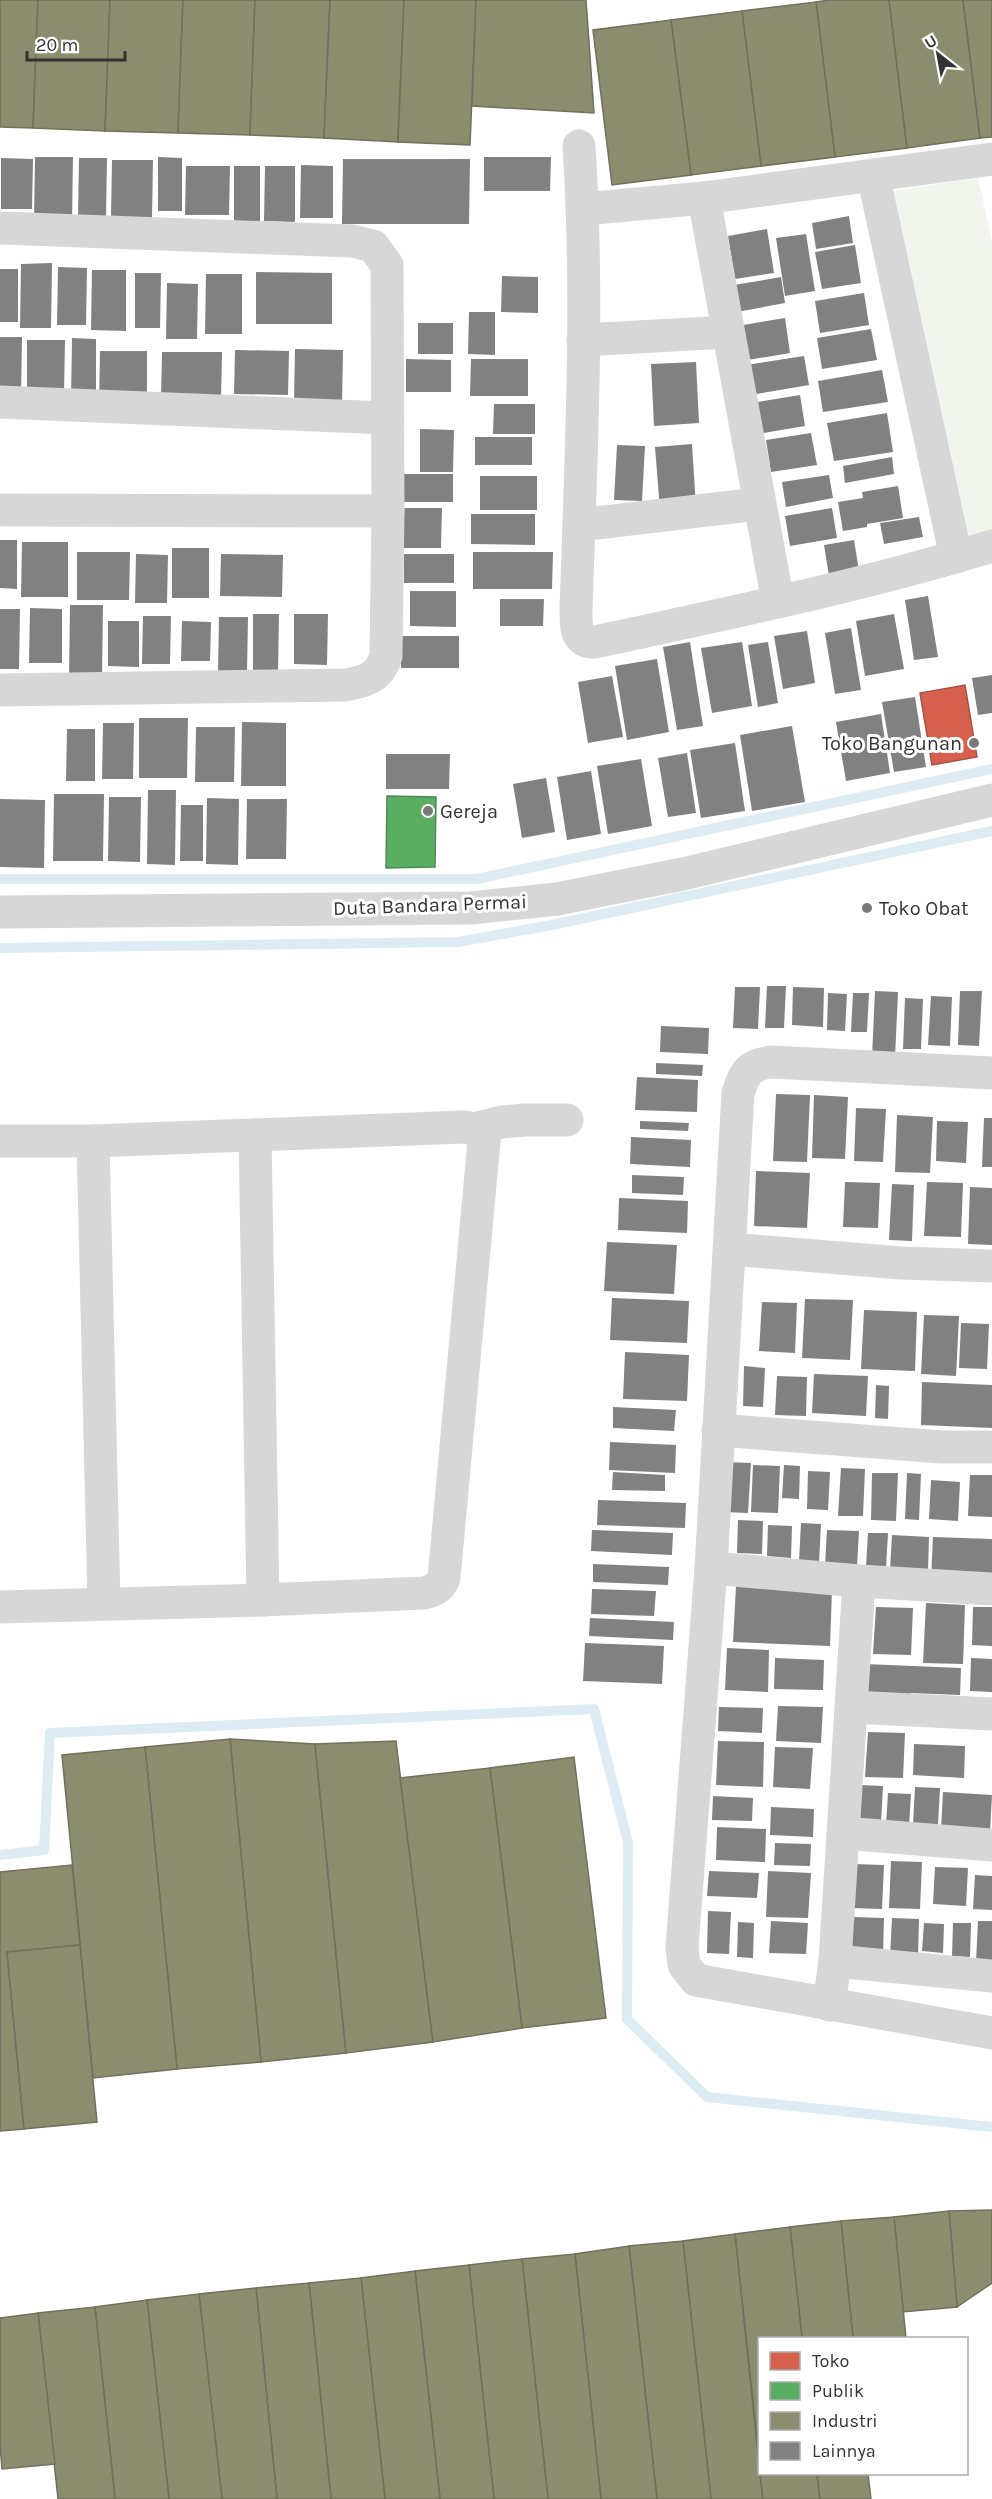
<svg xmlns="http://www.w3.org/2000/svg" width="992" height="2499" viewBox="0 0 992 2499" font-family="Karla,sans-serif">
	<rect width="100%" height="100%" fill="#fff"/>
	<polygon fill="#f1f5ed" points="978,178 992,242 992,530 967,536 891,191"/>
	<polygon fill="#d6604d" stroke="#a55245" stroke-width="1.5" points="965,685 977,757 932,765 920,693"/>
	<polygon fill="#5aae61" stroke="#4e8953" stroke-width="1.5" points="387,796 436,797 435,867 386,868"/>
	<g fill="#8c8c6e" stroke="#71715c" stroke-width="1.5">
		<polygon points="0,0 38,0 33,128 0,127"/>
		<polygon points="38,0 110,0 105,131 33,128"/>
		<polygon points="110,0 183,0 178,133 105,131"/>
		<polygon points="183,0 255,0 250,135 178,133"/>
		<polygon points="255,0 330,0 324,138 250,135"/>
		<polygon points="330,0 404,0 398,142 324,138"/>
		<polygon points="404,0 476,0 470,145 398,142"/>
		<polygon points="476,0 586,0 594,113 472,106"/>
		<polygon points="829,0 889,0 907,148 835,157 816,2"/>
		<polygon points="889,0 963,0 980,138 907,148"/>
		<polygon points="963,0 992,0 992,137 980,138"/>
		<polygon points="816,2 835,157 761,166 742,11"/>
		<polygon points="742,11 761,166 691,175 671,20"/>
		<polygon points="671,20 691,175 612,185 593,30"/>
		<polygon points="230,1739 315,1744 346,2053 261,2062"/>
		<polygon points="230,1739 261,2062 177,2069 145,1747"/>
		<polygon points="396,1741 433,2042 346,2053 315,1744"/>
		<polygon points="145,1747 177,2069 93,2078 62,1755"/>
		<polygon points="574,1757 606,2018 522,2028 490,1768"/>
		<polygon points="490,1768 522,2028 433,2042 400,1778"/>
		<polygon points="72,1865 80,1945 7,1952 24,2129 0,2131 0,1872"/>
		<polygon points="80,1945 97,2122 24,2129 7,1952"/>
		<polygon points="992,2210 992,2283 957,2307 949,2211"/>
		<polygon points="949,2211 957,2307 902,2312 894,2217"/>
		<polygon points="894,2217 906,2338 853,2338 841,2221"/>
		<polygon points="841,2221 853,2338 802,2338 790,2227"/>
		<polygon points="790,2227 802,2338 760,2338 760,2466 735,2234"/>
		<polygon points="735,2234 760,2474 763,2499 711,2499 683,2241"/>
		<polygon points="683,2241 711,2499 657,2499 629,2246"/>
		<polygon points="629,2246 657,2499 601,2499 575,2254"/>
		<polygon points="575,2254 601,2499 548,2499 522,2259"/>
		<polygon points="522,2259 548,2499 494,2499 469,2265"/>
		<polygon points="469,2265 494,2499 440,2499 415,2271"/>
		<polygon points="415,2271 440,2499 385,2499 361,2278"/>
		<polygon points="361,2278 385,2499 331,2499 309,2283"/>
		<polygon points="309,2283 331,2499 277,2499 256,2288"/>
		<polygon points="256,2288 277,2499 222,2499 199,2294"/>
		<polygon points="199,2294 222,2499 169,2499 147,2300"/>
		<polygon points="147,2300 169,2499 115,2499 95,2307"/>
		<polygon points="95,2307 115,2499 58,2499 38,2313"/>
		<polygon points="38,2313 55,2464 2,2469 0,2445 0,2318"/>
		<polygon points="760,2474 817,2474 820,2499 763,2499"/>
		<polygon points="817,2474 868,2474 871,2499 820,2499"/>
	</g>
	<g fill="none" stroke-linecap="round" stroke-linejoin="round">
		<g stroke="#ddebf3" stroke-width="10">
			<polyline points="0,879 477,879 992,769"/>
			<polyline points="0,948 458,942 552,925 992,831"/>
			<polyline points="0,1855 44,1850 50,1733 594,1709 628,1843 627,2019 707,2097 992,2127"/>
		</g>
	</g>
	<g fill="#818181">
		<polygon points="35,157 73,157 72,220 34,220"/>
		<polygon points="158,157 182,158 182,211 158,211"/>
		<polygon points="484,157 551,157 550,191 484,191"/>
		<polygon points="1,158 33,159 32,209 1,209"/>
		<polygon points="79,158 107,158 106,217 78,217"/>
		<polygon points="343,159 470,159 469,224 342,224"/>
		<polygon points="112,160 153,160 152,218 111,217"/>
		<polygon points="301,165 333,166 333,218 300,218"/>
		<polygon points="186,166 230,166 229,215 185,215"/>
		<rect x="234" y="166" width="26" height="56"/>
		<polygon points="265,166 295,166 295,222 264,221"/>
		<polygon points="849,216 853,243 816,249 812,223"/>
		<polygon points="767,229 774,273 735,279 728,236"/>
		<polygon points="806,234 815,291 785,296 776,238"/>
		<polygon points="855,245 861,283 822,289 815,252"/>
		<polygon points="52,263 51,328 20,328 21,264"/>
		<polygon points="58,267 87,268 86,325 57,325"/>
		<rect x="0" y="269" width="18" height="53"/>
		<polygon points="92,270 126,270 126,331 91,330"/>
		<polygon points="256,272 332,273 332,324 256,324"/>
		<polygon points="135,273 161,273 160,328 135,328"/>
		<polygon points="206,274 242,274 242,334 205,334"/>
		<polygon points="502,276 538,277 538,313 501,312"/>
		<polygon points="781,277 785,303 737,312 734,285"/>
		<polygon points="167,283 198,284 197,339 166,339"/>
		<polygon points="864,293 869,325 820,333 815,301"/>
		<polygon points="469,312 495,312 495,355 468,354"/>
		<polygon points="785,318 790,353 748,360 743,325"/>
		<rect x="418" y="323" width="35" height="31"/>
		<polygon points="871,329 877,360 822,369 817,338"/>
		<polygon points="0,337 22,337 21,397 0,396"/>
		<polygon points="72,338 96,339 96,400 71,399"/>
		<polygon points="27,340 65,340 64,394 27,393"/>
		<polygon points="295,349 343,350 342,403 294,402"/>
		<polygon points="235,350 289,351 288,395 234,394"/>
		<polygon points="100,351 147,351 147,404 99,404"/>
		<polygon points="162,352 222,352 221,400 161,399"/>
		<polygon points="804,356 809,385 751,395 746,365"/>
		<polygon points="406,359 451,360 451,392 406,392"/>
		<polygon points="471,359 528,359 528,396 470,396"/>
		<polygon points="696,362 699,423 654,426 651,364"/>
		<polygon points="882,370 888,402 823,412 818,381"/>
		<polygon points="800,395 805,426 757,434 752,403"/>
		<polygon points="494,404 535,404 535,434 493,434"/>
		<polygon points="887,413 893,452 834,461 827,423"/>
		<polygon points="420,429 454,430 453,472 420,472"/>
		<polygon points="811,433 817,465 771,472 766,440"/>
		<rect x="475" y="437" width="57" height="28"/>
		<polygon points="692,444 696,507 660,510 655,447"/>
		<polygon points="617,445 645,446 642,501 614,500"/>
		<polygon points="892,457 894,474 845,483 843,466"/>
		<rect x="399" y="474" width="54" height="28"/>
		<polygon points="829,475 833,498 786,507 782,482"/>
		<rect x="480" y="476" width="57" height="34"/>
		<polygon points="898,486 903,518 867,524 867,527 843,531 838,502 863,498 862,492"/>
		<polygon points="395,508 442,508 441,548 394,548"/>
		<polygon points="832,508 837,538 790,546 785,516"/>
		<polygon points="471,514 535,514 535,545 471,544"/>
		<polygon points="919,517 923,537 884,544 880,523"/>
		<polygon points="0,540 17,540 17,589 0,588"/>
		<polygon points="854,540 859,571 829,576 824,545"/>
		<polygon points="22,542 68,542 68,597 21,597"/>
		<rect x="172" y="548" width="37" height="50"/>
		<polygon points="77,552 130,552 129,600 77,600"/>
		<polygon points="473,552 553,552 552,589 473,589"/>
		<polygon points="136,554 168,555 167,603 135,603"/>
		<polygon points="221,554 283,555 282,597 220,596"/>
		<rect x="404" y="554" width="50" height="29"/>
		<polygon points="410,591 456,591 456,627 410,626"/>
		<polygon points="928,596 938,657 914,660 905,600"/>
		<polygon points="500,599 544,599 543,626 500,626"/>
		<polygon points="70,605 103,605 102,679 69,679"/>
		<polygon points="30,608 62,609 62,663 29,663"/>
		<polygon points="0,609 20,609 19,669 0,669"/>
		<polygon points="253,614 279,614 278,672 253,671"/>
		<polygon points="294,614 328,614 327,665 294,664"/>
		<polygon points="894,614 904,669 865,676 856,621"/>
		<polygon points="143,616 171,616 170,664 142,664"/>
		<polygon points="219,617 248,617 247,672 218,671"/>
		<polygon points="108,621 139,621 139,667 108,666"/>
		<polygon points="182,621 211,622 210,661 181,661"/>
		<polygon points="851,628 861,690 835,694 825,633"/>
		<polygon points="807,631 815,683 783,689 774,636"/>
		<rect x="401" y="636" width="58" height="32"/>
		<polygon points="690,642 703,726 677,730 663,647"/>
		<polygon points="742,642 752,706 712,713 701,648"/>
		<polygon points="768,642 778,703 758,707 748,645"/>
		<polygon points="657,659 669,732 627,740 615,666"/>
		<polygon points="992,675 992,713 978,715 972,678"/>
		<polygon points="612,676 623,737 588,743 578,682"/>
		<polygon points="915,697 926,767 894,772 882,702"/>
		<polygon points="881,714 890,773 846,781 836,722"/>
		<polygon points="139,718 188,718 187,778 139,778"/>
		<polygon points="242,722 286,723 286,786 241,786"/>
		<polygon points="103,723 134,723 133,779 102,779"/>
		<polygon points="792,726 805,802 752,811 740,735"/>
		<polygon points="196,727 235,727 234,782 195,782"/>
		<polygon points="67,729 95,729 95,781 66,781"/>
		<polygon points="735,743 745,811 701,818 690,750"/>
		<polygon points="687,753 696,813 668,817 658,758"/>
		<polygon points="386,754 450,754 449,789 386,789"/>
		<polygon points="641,759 652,826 608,834 597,766"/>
		<polygon points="591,771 601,834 567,840 557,777"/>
		<polygon points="546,778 555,832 522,838 513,784"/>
		<polygon points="148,790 176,790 175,865 147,864"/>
		<polygon points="54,794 104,794 103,861 53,861"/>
		<polygon points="109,797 141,797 140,862 108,861"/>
		<polygon points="207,798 239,799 238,865 206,864"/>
		<polygon points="0,799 45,800 44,868 0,867"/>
		<polygon points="247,799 287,799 286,859 246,859"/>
		<polygon points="181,805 203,805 203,861 180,861"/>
		<polygon points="767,986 786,986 784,1028 765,1028"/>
		<polygon points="735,987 760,987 758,1029 733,1028"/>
		<polygon points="793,987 824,988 823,1027 792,1025"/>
		<polygon points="875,991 898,992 895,1058 872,1057"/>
		<polygon points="960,991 982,991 979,1046 958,1045"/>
		<polygon points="828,993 847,994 845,1031 827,1030"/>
		<polygon points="853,993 869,993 867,1032 851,1032"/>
		<polygon points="931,996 952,997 950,1046 928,1045"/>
		<polygon points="905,998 923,999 921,1049 903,1049"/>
		<polygon points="661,1026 709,1028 708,1054 660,1052"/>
		<polygon points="656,1063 703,1065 702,1076 656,1074"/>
		<polygon points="637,1077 698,1080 697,1112 635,1110"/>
		<polygon points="776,1094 810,1095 807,1162 773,1161"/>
		<polygon points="814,1095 848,1097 845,1159 812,1158"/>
		<polygon points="856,1108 886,1109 883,1162 854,1161"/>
		<polygon points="897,1115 933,1117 930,1173 895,1172"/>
		<polygon points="984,1118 992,1118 992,1167 982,1167"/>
		<polygon points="640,1121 689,1123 688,1131 640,1129"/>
		<polygon points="937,1121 968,1122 966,1163 936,1161"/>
		<polygon points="631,1137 691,1140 690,1167 630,1164"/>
		<polygon points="756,1171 810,1173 807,1228 754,1226"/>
		<polygon points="632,1175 684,1177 683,1195 632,1193"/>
		<polygon points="845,1182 880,1183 878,1228 843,1227"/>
		<polygon points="927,1182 963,1183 961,1237 924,1236"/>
		<polygon points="892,1184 914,1185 912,1241 889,1240"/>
		<polygon points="970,1187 992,1188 992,1245 968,1244"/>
		<polygon points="619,1198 688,1201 687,1233 618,1230"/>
		<polygon points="607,1242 677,1245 674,1294 604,1291"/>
		<polygon points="612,1298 689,1301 687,1343 610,1340"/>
		<polygon points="805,1299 853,1300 850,1360 802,1358"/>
		<polygon points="762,1302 797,1303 795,1353 759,1351"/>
		<polygon points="864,1310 917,1312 915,1371 861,1369"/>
		<polygon points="924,1315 959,1316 956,1376 921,1374"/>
		<polygon points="961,1323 989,1324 987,1369 959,1368"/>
		<polygon points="625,1352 689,1355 687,1401 623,1399"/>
		<polygon points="744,1366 765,1368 763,1407 743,1406"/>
		<polygon points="814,1374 868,1376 866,1416 812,1413"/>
		<polygon points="777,1376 807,1377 806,1416 775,1415"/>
		<polygon points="922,1382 992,1385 992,1428 921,1425"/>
		<polygon points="876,1385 889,1386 888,1419 875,1418"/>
		<polygon points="613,1407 676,1410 674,1431 613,1428"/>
		<polygon points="610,1442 676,1445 675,1473 609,1470"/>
		<polygon points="725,1462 751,1463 748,1513 723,1512"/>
		<polygon points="753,1465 780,1466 778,1513 751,1512"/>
		<polygon points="784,1465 800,1466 799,1499 782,1498"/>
		<polygon points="841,1468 865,1469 863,1516 838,1516"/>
		<polygon points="808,1471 830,1472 828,1510 807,1509"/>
		<polygon points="613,1472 665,1475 665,1491 612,1490"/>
		<polygon points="872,1473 898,1473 896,1521 871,1520"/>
		<polygon points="907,1473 921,1474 919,1520 905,1519"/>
		<polygon points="970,1475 992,1475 992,1517 968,1516"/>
		<polygon points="931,1480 960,1482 958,1521 929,1519"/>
		<polygon points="598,1500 686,1503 685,1528 597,1525"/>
		<polygon points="738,1520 763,1521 762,1554 737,1553"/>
		<polygon points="801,1523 821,1524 819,1562 799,1561"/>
		<polygon points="768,1525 792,1526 791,1558 767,1556"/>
		<polygon points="592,1530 673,1533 672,1555 591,1551"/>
		<polygon points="827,1530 859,1531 857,1566 825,1565"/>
		<polygon points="868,1533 888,1533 886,1568 866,1567"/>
		<polygon points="892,1535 929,1537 928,1571 890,1569"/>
		<polygon points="933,1537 992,1539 992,1580 931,1578"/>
		<polygon points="593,1564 669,1567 668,1585 593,1582"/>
		<polygon points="736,1586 832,1590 830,1646 733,1642"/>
		<polygon points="592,1589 656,1591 654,1616 591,1614"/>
		<polygon points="926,1603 965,1605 963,1664 923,1663"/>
		<polygon points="876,1607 913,1608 911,1655 873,1654"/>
		<polygon points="973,1607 992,1607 992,1646 972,1645"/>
		<polygon points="590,1618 674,1622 673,1640 589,1636"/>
		<polygon points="585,1643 664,1646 662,1684 583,1681"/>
		<polygon points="727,1648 769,1650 768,1692 725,1690"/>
		<polygon points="775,1658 824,1660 823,1690 774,1689"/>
		<polygon points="971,1658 992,1659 992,1692 970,1691"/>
		<polygon points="865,1664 961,1668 960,1695 911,1693 910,1702 864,1700"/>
		<polygon points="778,1706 823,1707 821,1743 776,1741"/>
		<polygon points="719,1707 763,1708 762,1733 718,1731"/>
		<polygon points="868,1732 905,1733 903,1778 865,1777"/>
		<polygon points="718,1741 764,1742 763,1787 716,1785"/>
		<polygon points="914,1744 965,1746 964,1778 913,1775"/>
		<polygon points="775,1747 813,1748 810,1789 773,1787"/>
		<polygon points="860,1785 883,1786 881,1823 859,1822"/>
		<polygon points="915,1787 940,1788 938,1825 913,1824"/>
		<polygon points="943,1792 992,1795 990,1832 941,1830"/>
		<polygon points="888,1793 911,1794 909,1826 886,1825"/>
		<polygon points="713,1796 753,1798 752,1821 712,1820"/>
		<polygon points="771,1807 814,1809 813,1837 770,1835"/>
		<polygon points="717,1827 766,1829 765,1862 716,1860"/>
		<polygon points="775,1843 811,1844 810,1866 774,1865"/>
		<polygon points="891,1861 922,1862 920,1909 889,1908"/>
		<polygon points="853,1864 884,1865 882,1909 851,1908"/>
		<polygon points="935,1867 968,1868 966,1906 933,1904"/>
		<polygon points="709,1871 759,1873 757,1898 707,1896"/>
		<polygon points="768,1871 811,1873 808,1918 766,1917"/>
		<polygon points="975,1875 992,1876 992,1910 973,1909"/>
		<polygon points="708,1911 731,1912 729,1954 707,1953"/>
		<polygon points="852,1917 884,1918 883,1955 851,1954"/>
		<polygon points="892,1918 919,1919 918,1958 890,1957"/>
		<polygon points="771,1921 808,1923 806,1954 769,1953"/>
		<polygon points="978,1921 992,1921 992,1962 976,1962"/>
		<polygon points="738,1922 754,1923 753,1958 737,1957"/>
		<polygon points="924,1923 944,1924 943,1953 922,1951"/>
		<polygon points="953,1923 971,1923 970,1957 952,1956"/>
	</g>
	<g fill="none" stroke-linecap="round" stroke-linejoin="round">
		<g stroke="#d7d7d7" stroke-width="33">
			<path d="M579,146C589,301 581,456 576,610C576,626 575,643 595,642C728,613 862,586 992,546"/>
			<polyline points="873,175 956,557"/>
			<polyline points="704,198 778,602"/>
			<polyline points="583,209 704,198 992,159"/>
			<path d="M0,228L352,241L373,246L387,265L388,511L386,656C380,677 365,682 345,685L0,690"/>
			<polyline points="583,340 728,332"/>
			<polyline points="0,402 386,418"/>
			<polyline points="0,510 388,511"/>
			<polyline points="579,525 758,504"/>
			<polyline points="0,912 471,908 557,899 683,874 992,800"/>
			<path d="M992,1073L772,1062C748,1065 745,1072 738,1093L711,1568L682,1947L684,1965L696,1980L992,2033"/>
			<polyline points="255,1135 263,1600"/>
			<polyline points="0,1141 93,1141 464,1127 474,1129 502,1122 525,1120 567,1120"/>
			<polyline points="93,1141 104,1603"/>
			<polyline points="730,1249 901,1263 992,1266"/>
			<polyline points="718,1430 942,1447 992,1447"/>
			<polyline points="711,1568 859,1581 992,1589"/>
			<path d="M0,1607L263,1600L424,1593C433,1591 440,1588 444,1578L484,1141L482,1135L474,1129"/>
			<polyline points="852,1707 992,1714"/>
			<polyline points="843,1833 992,1845"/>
			<polyline points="835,1961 992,1976"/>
			<polyline points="829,2005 835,1961 859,1581"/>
		</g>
	</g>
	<g fill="#7a7a7a" stroke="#fff" stroke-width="2">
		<circle cx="974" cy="743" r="6"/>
		<circle cx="428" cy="811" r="6"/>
		<circle cx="867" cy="908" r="6"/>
	</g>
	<g text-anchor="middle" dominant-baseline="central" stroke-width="6" stroke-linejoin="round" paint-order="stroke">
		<g font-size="20" fill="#333" stroke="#fff" text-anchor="start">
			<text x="962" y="743" text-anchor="end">Toko Bangunan</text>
			<text x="440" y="811">Gereja</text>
			<text x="879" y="908">Toko Obat</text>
		</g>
		<g font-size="20" fill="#333" stroke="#fff">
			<text transform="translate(430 905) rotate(-2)">Duta Bandara Permai</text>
		</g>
	</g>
	<rect x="758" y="2337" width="210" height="138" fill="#ffffff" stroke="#adadad" stroke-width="1.5"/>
	<rect x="770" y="2352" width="30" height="18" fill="#d6604d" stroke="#adadad" stroke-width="1.5"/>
	<text x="812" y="2367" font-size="18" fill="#333333">Toko</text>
	<rect x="770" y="2382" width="30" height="18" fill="#5aae61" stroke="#adadad" stroke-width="1.5"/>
	<text x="812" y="2397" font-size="18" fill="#333333">Publik</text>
	<rect x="770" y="2412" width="30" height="18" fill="#8c8c6e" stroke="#adadad" stroke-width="1.5"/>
	<text x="812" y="2427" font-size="18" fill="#333333">Industri</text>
	<rect x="770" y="2442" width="30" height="18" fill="#818181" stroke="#adadad" stroke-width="1.5"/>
	<text x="812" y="2457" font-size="18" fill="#333333">Lainnya</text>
	<g transform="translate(938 54) rotate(329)" stroke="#ffffff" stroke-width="4.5" paint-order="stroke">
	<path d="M0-4.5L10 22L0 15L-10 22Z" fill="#333333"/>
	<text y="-9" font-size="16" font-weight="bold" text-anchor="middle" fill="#333333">U</text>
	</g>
	<path d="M27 51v9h98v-9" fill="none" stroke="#333333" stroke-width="3"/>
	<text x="36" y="51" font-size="18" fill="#333333" stroke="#ffffff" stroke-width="4.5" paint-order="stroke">20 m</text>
</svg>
